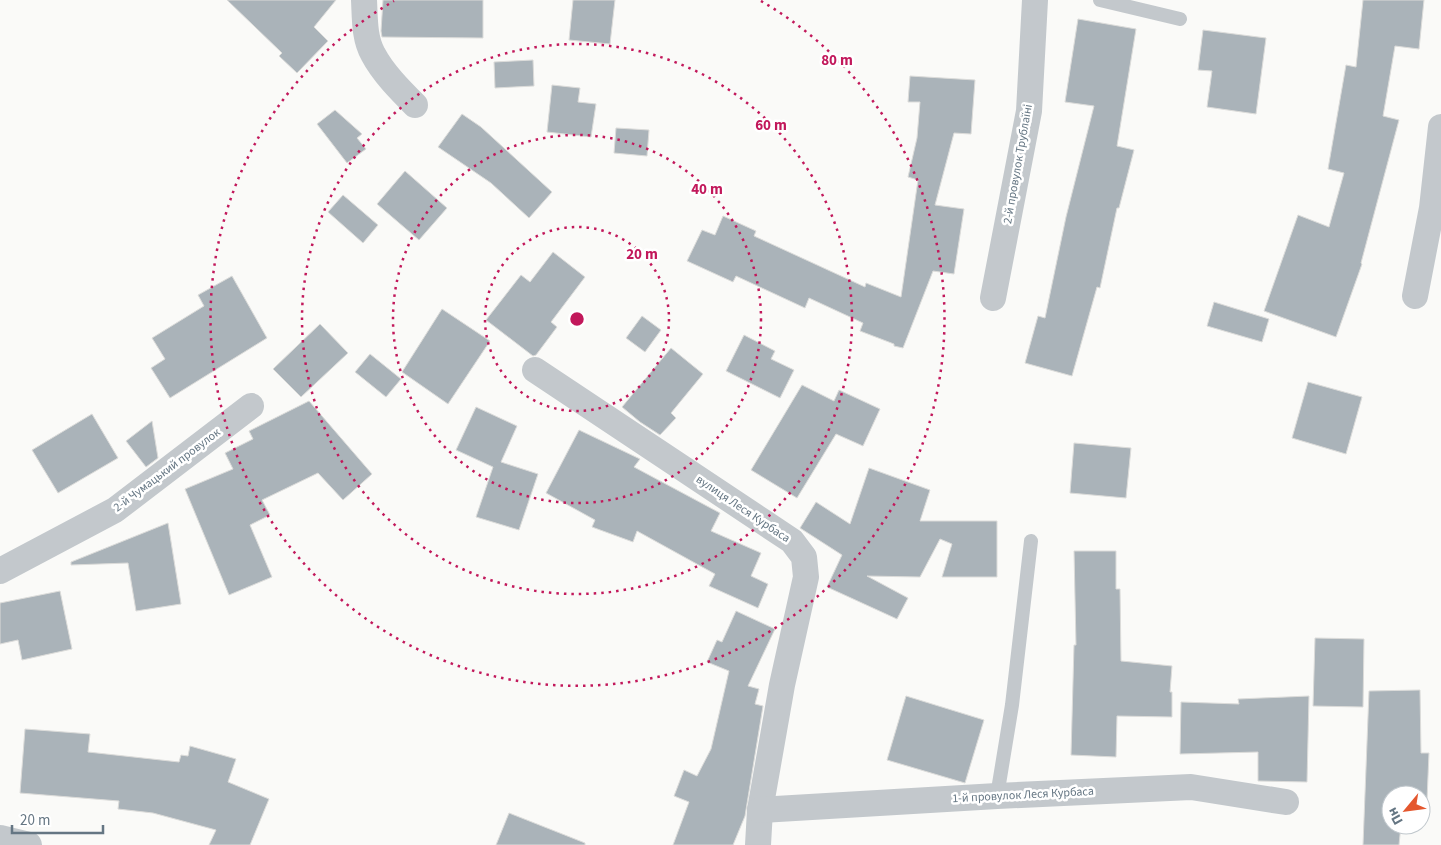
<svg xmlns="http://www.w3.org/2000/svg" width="1441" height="845" viewBox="0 0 1441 845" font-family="'Source Sans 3',sans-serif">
	<rect width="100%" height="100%" fill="#fafaf8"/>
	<g fill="#aab3b9" stroke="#dcdcda">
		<polygon points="227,0 336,0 314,27 328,41 297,73 279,56 282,53"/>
		<polygon points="383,0 483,0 483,38 382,37 381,31"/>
		<polygon points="573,0 615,0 610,44 569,40"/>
		<polygon points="1363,0 1424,0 1419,49 1395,46 1383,116 1399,120 1361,263 1362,264 1336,337 1264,311 1298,215 1329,227 1344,173 1328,169 1346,65 1356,67"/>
		<polygon points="1078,19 1136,29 1117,146 1134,150 1119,208 1117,208 1100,288 1097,287 1072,376 1025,363 1038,316 1045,318 1066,217 1094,106 1065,102"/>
		<polygon points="1203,30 1266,38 1256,114 1207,107 1212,71 1198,70"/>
		<polygon points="533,60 534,86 495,88 494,62"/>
		<polygon points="910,76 975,80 971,134 954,133 935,205 964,209 954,274 933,271 903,348 894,346 894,344 860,331 863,323 809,298 805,308 736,276 733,282 687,261 702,230 715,235 723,216 756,231 754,236 865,287 866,283 901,297 918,180 908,177 917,138 920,102 908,102"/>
		<polygon points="552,85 580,88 578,102 596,104 591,137 547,132"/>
		<polygon points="335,110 362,134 357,138 366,149 347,163 317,124"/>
		<polygon points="462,114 481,127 552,192 529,218 491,183 438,147"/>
		<polygon points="616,128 649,130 647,156 614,153"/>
		<polygon points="405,171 447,208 419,240 377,204"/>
		<polygon points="343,195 378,225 363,243 328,212"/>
		<polygon points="553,252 585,277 551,322 557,327 536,355 533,356 486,320 521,275 530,282"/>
		<polygon points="232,276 267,338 170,398 151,368 165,359 152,338 204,306 198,295"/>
		<polygon points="1214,302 1269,319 1262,342 1207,326"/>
		<polygon points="442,309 490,341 448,404 402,372"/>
		<polygon points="642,316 661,330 645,352 626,338"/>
		<polygon points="320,324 348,353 301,397 273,369"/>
		<polygon points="744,335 775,351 771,359 794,370 780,398 726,371"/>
		<polygon points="671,348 703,374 671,413 676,418 660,435 640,422 622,407"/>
		<polygon points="370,354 401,379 386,397 355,372"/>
		<polygon points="1308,382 1362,397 1346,454 1292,438"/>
		<polygon points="802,385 834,401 839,390 880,409 863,446 836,434 797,498 751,470"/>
		<polygon points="309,401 372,474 343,500 318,473 262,500 270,515 250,525 272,577 229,595 185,489 233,469 225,453 253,439 249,431"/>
		<polygon points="476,407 517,426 501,462 538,474 519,530 476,517 493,467 456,450"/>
		<polygon points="92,414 118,458 58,493 32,450"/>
		<polygon points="152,421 158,458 146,467 126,441"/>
		<polygon points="579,430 640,459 634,467 720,513 711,531 761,553 751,576 768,584 758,608 709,586 715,574 637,531 633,542 592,527 595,520 546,493"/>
		<polygon points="1074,443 1131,448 1126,498 1070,493"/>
		<polygon points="869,468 930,490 920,521 997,521 997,577 942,577 952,544 940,539 920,577 867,576 908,598 897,619 827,587 842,555 800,528 816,502 850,524"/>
		<polygon points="168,523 181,604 136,611 128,563 71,565 71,562"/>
		<polygon points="1074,551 1116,551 1116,589 1120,589 1121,661 1172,666 1170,692 1172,692 1172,717 1117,716 1116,757 1071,755 1074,645 1076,645"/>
		<polygon points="60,591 72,649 22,660 18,640 0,644 0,603"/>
		<polygon points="736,611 775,629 748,686 759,689 755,704 763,706 745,816 733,845 673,845 689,802 674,796 684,770 697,776 711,749 729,671 707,662 717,640 722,642"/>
		<polygon points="1315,638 1364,639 1363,707 1313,706"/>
		<polygon points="1420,690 1421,753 1429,753 1427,800 1421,800 1421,795 1391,795 1391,825 1401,825 1399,845 1363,845 1369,691"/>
		<polygon points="906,696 984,720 965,783 887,760"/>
		<polygon points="1309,696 1307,782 1258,781 1258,752 1180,754 1181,702 1239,704 1238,699"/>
		<polygon points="25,729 90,734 88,752 179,762 181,755 188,756 190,746 236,759 228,782 269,799 250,845 209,845 216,830 153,813 118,809 119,801 20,793"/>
		<polygon points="509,813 585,843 585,845 496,845"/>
	</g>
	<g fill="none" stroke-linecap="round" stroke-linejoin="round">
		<g stroke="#c3c8cc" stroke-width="14">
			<polyline points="1100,0 1180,19"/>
			<polyline points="997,796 1012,705 1031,541"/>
		</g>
		<g stroke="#c3c8cc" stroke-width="26">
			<path d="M364,0C365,18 364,38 373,54C383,73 400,90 415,105"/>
			<polyline points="1415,296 1432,208 1441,127"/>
			<polyline points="993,298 1029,111 1035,0"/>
			<polyline points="535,370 792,541 804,557 806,577 782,685 760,810 758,845"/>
			<polyline points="0,571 115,510 251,406"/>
			<polyline points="760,810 997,796 1191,787 1286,802"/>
			<polyline points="0,838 29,845"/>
		</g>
	</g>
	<g fill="none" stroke="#c2185b" stroke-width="2.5" stroke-dasharray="2.5 5">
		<circle cx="577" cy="319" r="92"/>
		<circle cx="577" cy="319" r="184"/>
		<circle cx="577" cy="319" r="275"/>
		<path d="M761 1A367 367 0 1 1 394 1"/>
	</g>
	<g text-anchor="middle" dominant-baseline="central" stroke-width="5" stroke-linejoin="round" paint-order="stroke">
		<g font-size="12" fill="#657683" stroke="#fff">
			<text transform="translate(1018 164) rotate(-80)">2-й провулок Трублаїні</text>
			<text transform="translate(167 470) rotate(-37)">2-й Чумацький провулок</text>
			<text transform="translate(743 509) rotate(34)">вулиця Леся Курбаса</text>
			<text transform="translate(1023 795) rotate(-3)">1-й провулок Леся Курбаса</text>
		</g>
	</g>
	<circle cx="577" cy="319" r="8" fill="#c2185b" stroke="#fff" stroke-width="2.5"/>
	<g font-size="15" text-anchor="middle" font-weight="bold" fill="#c2185b" stroke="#fff" stroke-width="5" stroke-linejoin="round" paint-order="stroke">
		<text x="837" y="65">80 m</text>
		<text x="771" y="130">60 m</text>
		<text x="707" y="194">40 m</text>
		<text x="642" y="259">20 m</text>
	</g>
	<g transform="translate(1406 810) rotate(241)"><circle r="24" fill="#ffffff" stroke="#c1c8cd"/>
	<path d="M0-4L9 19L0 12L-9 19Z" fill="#e4572e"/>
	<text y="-8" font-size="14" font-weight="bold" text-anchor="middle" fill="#657683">Пн</text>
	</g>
	<path d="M12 825v8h91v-8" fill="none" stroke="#657683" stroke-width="2.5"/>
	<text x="20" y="825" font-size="15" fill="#657683" stroke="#ffffff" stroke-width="4" paint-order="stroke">20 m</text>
</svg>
